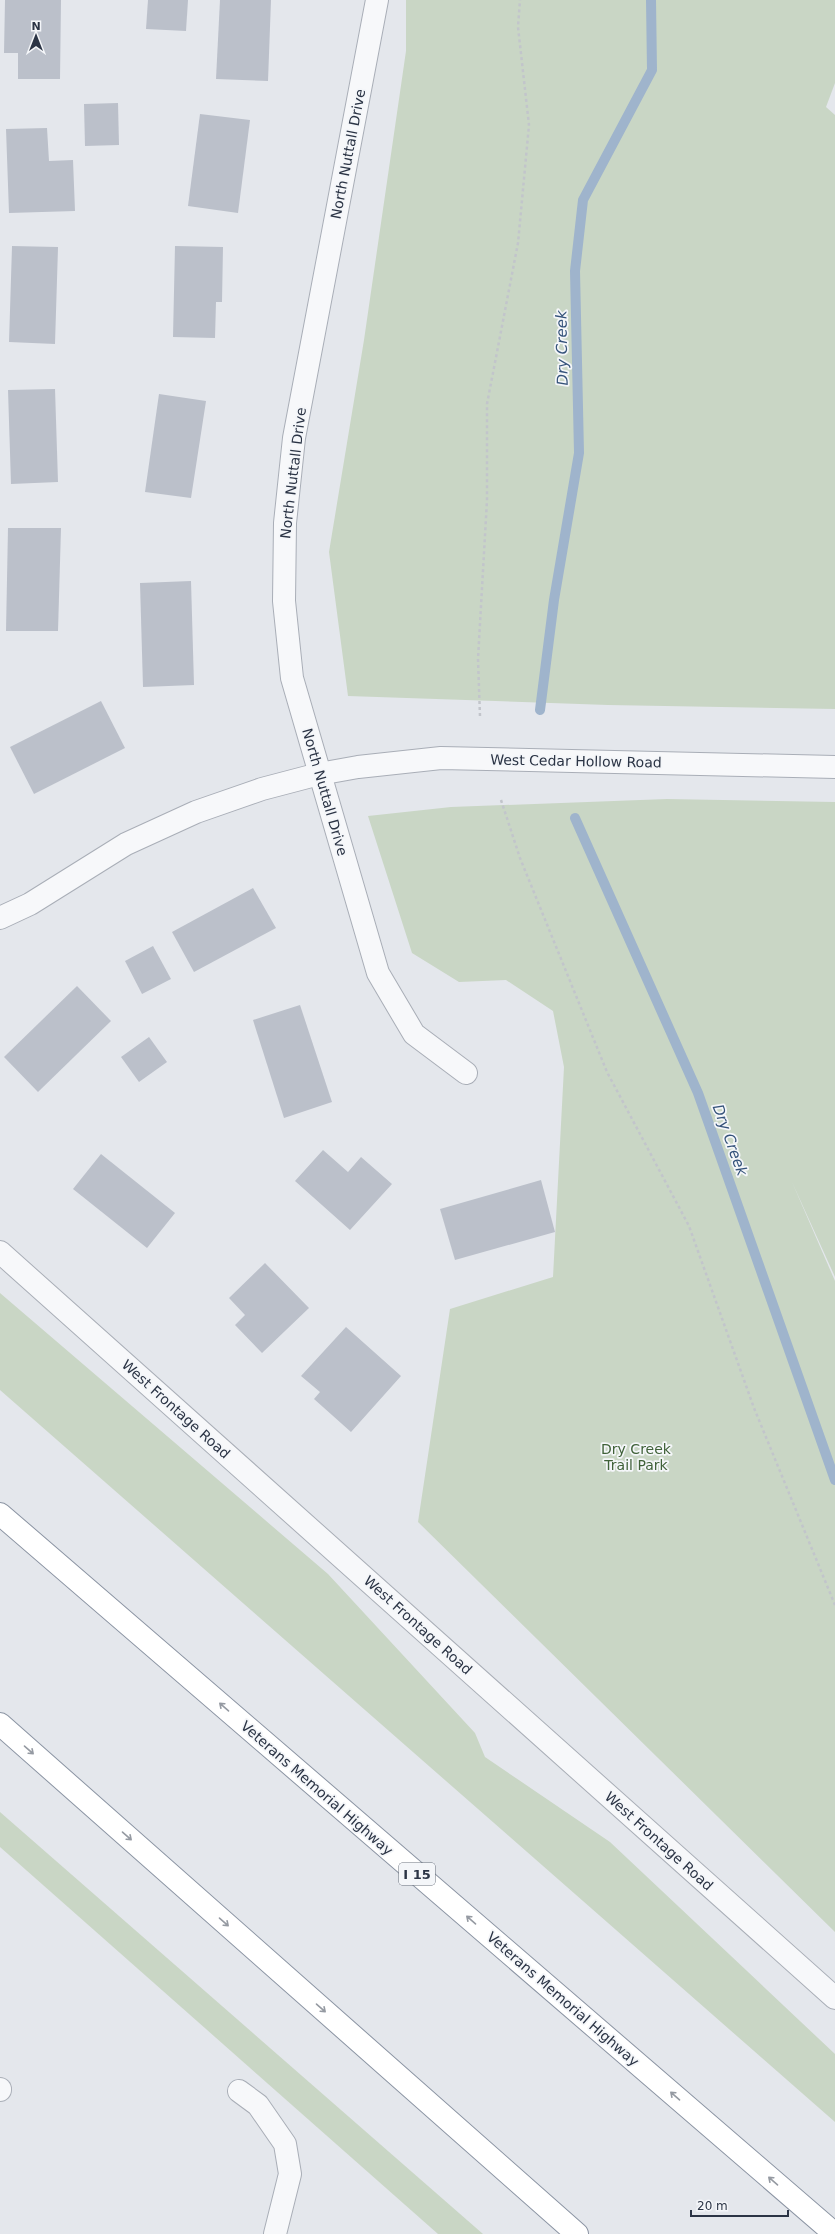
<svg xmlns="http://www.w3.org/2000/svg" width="835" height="2234" viewBox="0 0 835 2234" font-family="'DejaVu Sans',sans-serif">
	<rect width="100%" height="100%" fill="#e4e7ec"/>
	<g fill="#c9d6c5">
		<polygon points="406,0 835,0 835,83 826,107 835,115 835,709 608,705 348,696 329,552 364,340 406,51"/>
		<polygon points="667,799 835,802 835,1277 792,1182 835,1281 835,1932 418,1522 450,1309 553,1277 564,1067 553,1011 506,980 459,982 412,953 368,816 451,807"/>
		<polygon points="0,1293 328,1574 475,1733 485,1757 610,1842 835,2054 835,2122 0,1390"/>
		<polygon points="0,1812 483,2234 438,2234 0,1847"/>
	</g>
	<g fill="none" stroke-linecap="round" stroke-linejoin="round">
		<g stroke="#9fb4cc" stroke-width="10">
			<polyline points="540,710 554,600 579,453 575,271 583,200 652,70 651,0"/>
			<polyline points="575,818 698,1093 835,1480"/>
		</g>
	</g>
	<g fill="#bbc0ca">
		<polygon points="5,0 61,0 60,79 18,79 18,53 4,53"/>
		<polygon points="148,0 188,0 186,31 146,29"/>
		<polygon points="220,0 271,0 268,81 216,79"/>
		<polygon points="118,103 119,145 85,146 84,104"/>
		<polygon points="200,114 250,120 238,213 188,206"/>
		<polygon points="47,128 49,161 73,160 75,211 9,213 6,129"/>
		<polygon points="12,246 58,247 55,344 9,342"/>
		<polygon points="175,246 223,247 222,302 216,302 215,338 173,337"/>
		<polygon points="55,389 58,482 11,484 8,390"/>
		<polygon points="159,394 206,401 191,498 145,492"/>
		<polygon points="8,528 61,528 58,631 6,631"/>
		<polygon points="191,581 194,685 143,687 140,583"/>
		<polygon points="101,701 125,748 34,794 10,747"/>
		<polygon points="253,888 276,928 194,972 172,932"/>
		<polygon points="153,946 171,979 142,994 125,961"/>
		<polygon points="77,986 111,1021 38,1092 4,1057"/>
		<polygon points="300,1005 332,1102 284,1118 253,1020"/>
		<polygon points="149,1037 167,1062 139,1082 121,1057"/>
		<polygon points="323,1150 348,1172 361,1157 392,1184 350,1230 295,1181"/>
		<polygon points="101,1154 175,1213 147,1248 73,1189"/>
		<polygon points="541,1180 555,1232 455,1260 440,1209"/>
		<polygon points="265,1263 309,1308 262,1353 235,1325 245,1315 229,1298"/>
		<polygon points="346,1327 401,1376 351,1432 314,1399 320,1392 301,1376"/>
	</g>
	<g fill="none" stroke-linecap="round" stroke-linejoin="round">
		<defs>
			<g id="minor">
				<polyline points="377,0 294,438 285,523 284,601 292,678 378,973 414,1034 466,1073"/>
				<polyline points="0,918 30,904 126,844 196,812 262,789 319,774 358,767 441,758 835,767"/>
				<polyline points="0,1252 835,1998"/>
				<polyline points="0,2090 0,2089"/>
				<polyline points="239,2091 258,2105 285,2144 290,2174 275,2234"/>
			</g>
			<g id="highway">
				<polyline points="0,1514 835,2234"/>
				<polyline points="0,1724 577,2234"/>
			</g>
		</defs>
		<use href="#minor" stroke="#a9aeb7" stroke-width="24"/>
		<use href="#highway" stroke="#8b94a3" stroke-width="24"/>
		<g stroke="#c2c5cb" stroke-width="2.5" stroke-dasharray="3 3" stroke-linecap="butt">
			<polyline points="480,716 478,659 487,500 487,404 518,243 529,125 518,27 520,0"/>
			<polyline points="501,800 520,858 607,1072 689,1226 754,1408 835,1605"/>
		</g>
		<use href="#minor" stroke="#f7f8fa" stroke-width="22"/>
		<use href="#highway" stroke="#fff" stroke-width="22"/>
	</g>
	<defs><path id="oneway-shaft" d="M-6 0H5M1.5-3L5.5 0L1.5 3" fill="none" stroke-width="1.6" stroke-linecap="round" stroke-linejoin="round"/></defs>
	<g stroke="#959aa2">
		<use href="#oneway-shaft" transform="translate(224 1707) rotate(-139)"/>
		<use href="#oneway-shaft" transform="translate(29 1750) rotate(41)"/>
		<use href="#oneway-shaft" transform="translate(127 1836) rotate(41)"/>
		<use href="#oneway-shaft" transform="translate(471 1920) rotate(-139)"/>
		<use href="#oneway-shaft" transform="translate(224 1922) rotate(41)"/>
		<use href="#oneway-shaft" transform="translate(321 2008) rotate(41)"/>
		<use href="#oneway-shaft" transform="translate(675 2096) rotate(-139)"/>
		<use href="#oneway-shaft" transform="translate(773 2181) rotate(-139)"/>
	</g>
	<g text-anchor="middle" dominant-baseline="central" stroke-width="3.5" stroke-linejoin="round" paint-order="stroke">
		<rect fill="#f4f6f9" stroke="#676e7b" stroke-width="1" x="399" y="1863" width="36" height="22" rx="3"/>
		<g font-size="13" font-weight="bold" fill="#2b3445">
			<text x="417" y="1874">I 15</text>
		</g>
		<g font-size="14" fill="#2b3445" stroke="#f4f6f9">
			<text transform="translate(348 154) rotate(-79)">North Nuttall Drive</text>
			<text transform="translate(293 473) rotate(-83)">North Nuttall Drive</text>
			<text transform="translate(576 761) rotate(1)">West Cedar Hollow Road</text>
			<text transform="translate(325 792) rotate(74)">North Nuttall Drive</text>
			<text transform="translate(176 1409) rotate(42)">West Frontage Road</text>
			<text transform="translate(418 1625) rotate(42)">West Frontage Road</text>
			<text transform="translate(317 1788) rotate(41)">Veterans Memorial Highway</text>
			<text transform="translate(659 1841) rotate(42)">West Frontage Road</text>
			<text transform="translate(563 1999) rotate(41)">Veterans Memorial Highway</text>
		</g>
		<g font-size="14" fill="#3f6138" stroke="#f4f6f9">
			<text x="636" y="1449">Dry Creek<tspan x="636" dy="16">Trail Park</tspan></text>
		</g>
		<g font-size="15" font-style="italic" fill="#34527a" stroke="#f4f6f9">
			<text transform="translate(562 348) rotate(-91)">Dry Creek</text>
			<text transform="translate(730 1140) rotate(70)">Dry Creek</text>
		</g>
	</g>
	<g transform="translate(36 36)" stroke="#f4f6f9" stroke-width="3" paint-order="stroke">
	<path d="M0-3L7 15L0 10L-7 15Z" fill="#2b3445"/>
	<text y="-6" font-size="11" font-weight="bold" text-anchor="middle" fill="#2b3445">N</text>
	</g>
	<path d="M691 2210v6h97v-6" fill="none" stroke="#2b3445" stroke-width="2"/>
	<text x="697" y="2210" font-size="12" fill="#2b3445" stroke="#f4f6f9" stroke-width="3" paint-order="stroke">20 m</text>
</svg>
